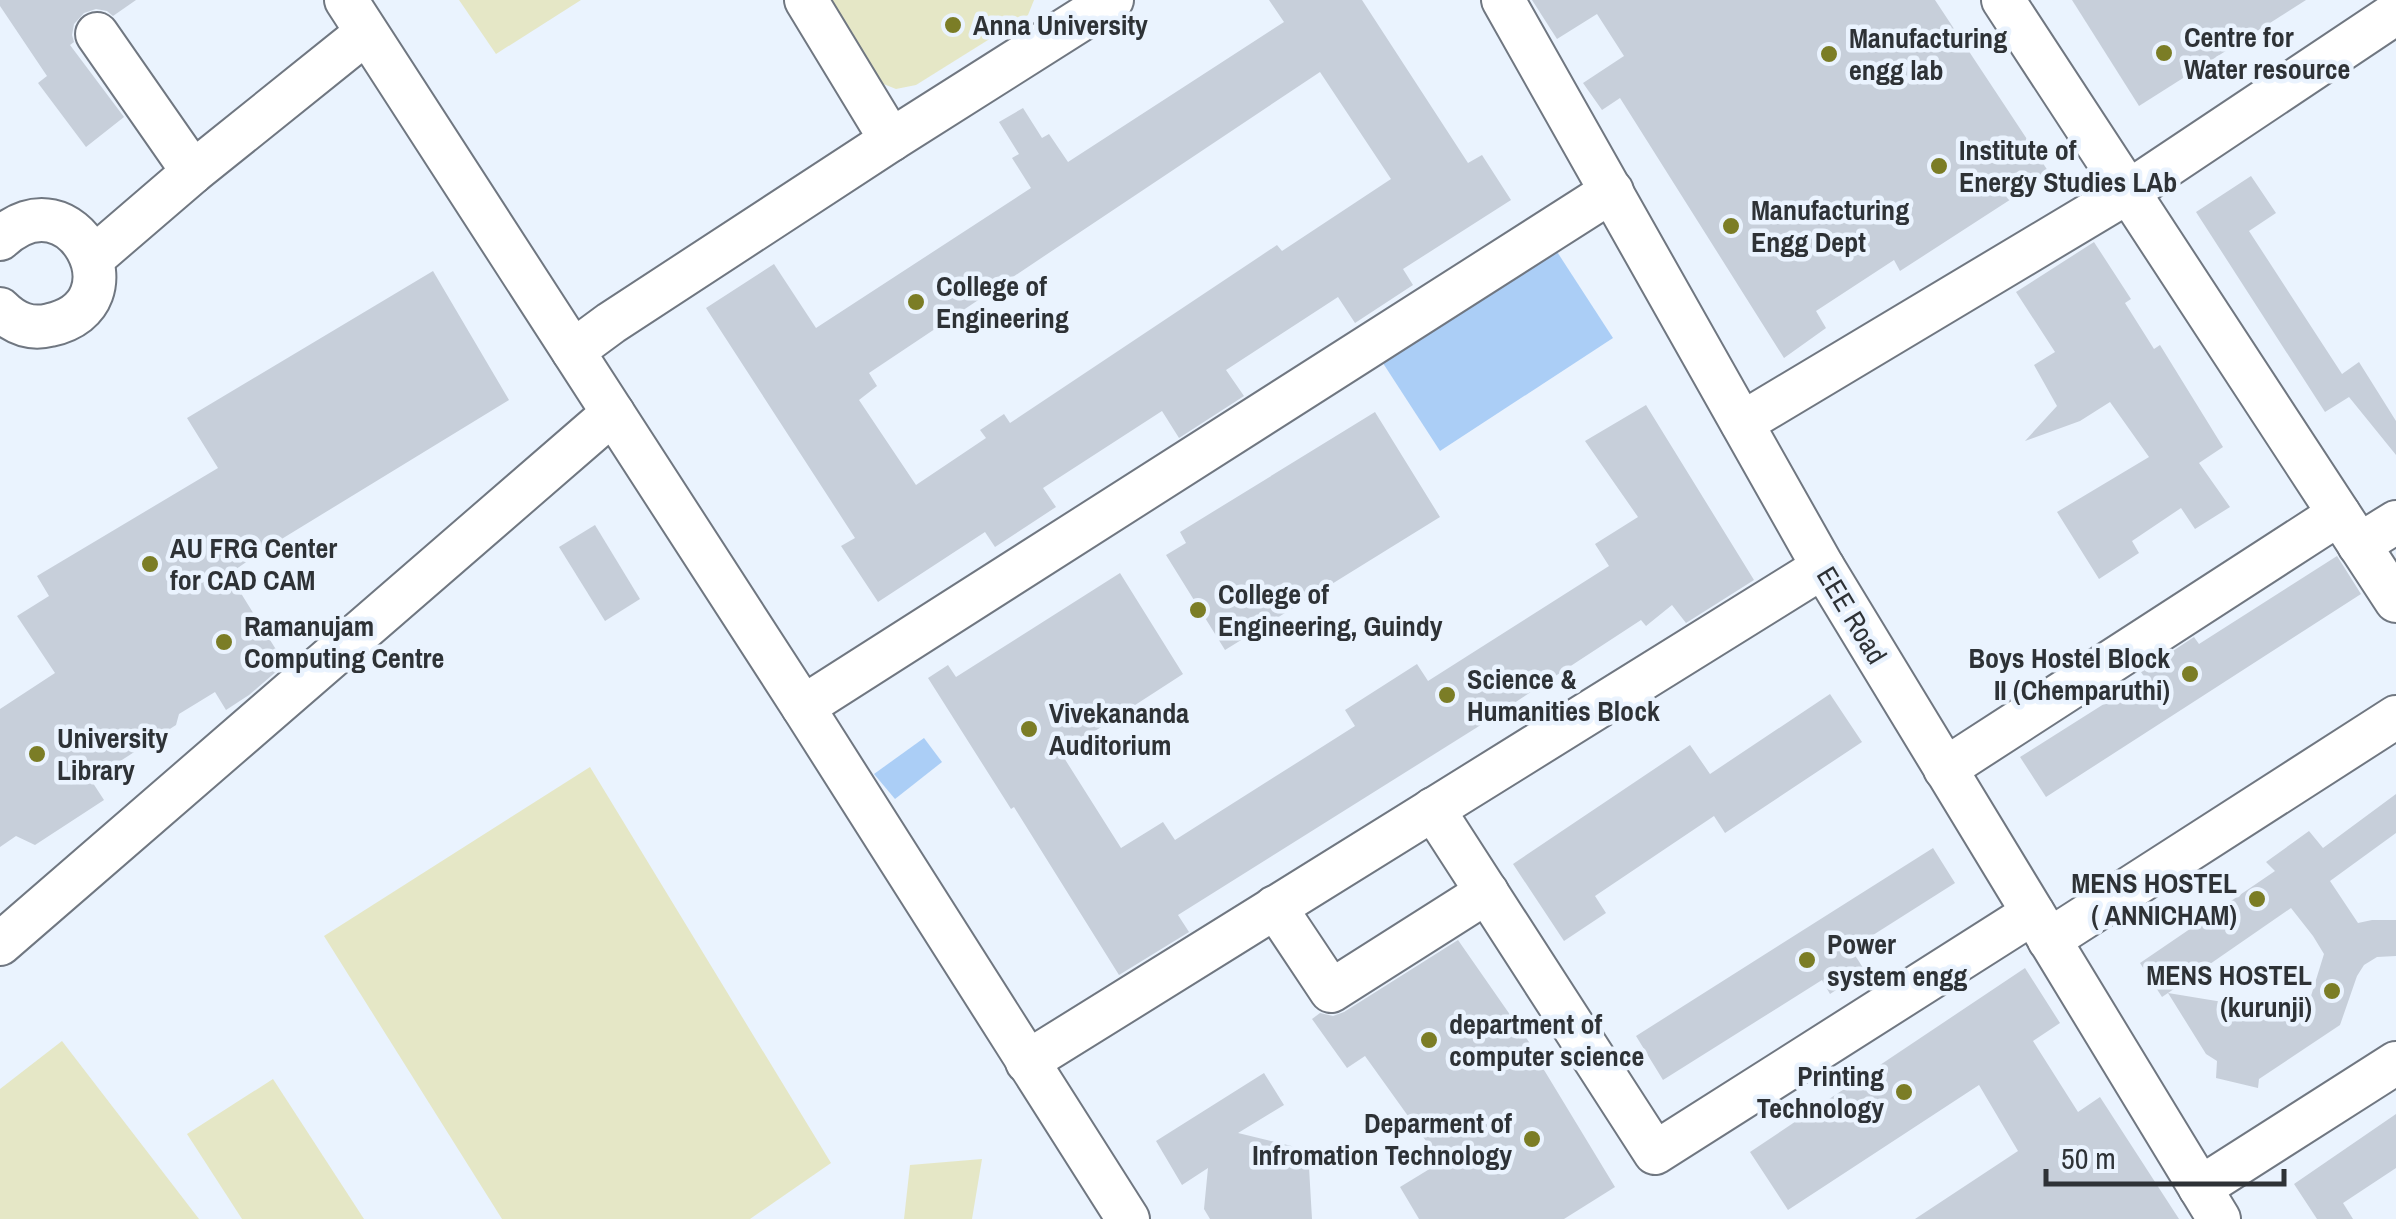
<svg xmlns="http://www.w3.org/2000/svg" width="2396" height="1219" viewBox="0 0 2396 1219" font-family="'Archivo Narrow',sans-serif">
	<rect width="100%" height="100%" fill="#eaf3fe"/>
	<g fill="#e5e7c6">
		<polygon points="459,0 581,0 496,54"/>
		<polygon points="828,0 1034,0 1028,15 916,85 896,89 881,83"/>
		<polygon points="590,767 831,1163 750,1219 502,1219 324,936"/>
		<polygon points="62,1041 199,1219 0,1219 0,1089"/>
		<polygon points="273,1079 364,1219 242,1219 187,1134"/>
		<polygon points="982,1159 972,1219 904,1219 910,1165"/>
	</g>
	<g fill="#abcef6">
		<polygon points="1552,244 1613,338 1440,451 1379,357"/>
		<polygon points="924,738 942,762 895,799 874,774"/>
	</g>
	<g fill="#c7cfda" fill-rule="evenodd">
		<polygon points="0,0 136,0 113,16 107,11 96,9 84,13 74,24 72,35 74,42 70,45 124,117 86,147 38,83 47,76 0,6"/>
		<path d="M1269,0H1362L1468,163L1482,155L1511,200L1403,269L1413,285L1355,323L1338,297L1226,370L1244,396L1179,438L1162,411L1043,488L1056,507L995,547L985,532L878,602L841,546L855,538L706,308L774,264L816,328L1031,188L1012,158L1019,154L999,122L1023,108L1042,138L1049,134L1068,162L1284,22ZM1320,72L1391,179L1282,251L1277,245L1010,423L1004,414L980,430L986,438L916,485L859,400L877,386L869,373Z"/>
		<polygon points="1532,0 1935,0 2050,174 1900,271 1894,260 1816,311 1826,328 1784,358 1620,98 1602,110 1583,83 1624,56 1597,14 1557,39"/>
		<polygon points="2072,0 2306,0 2139,106"/>
		<polygon points="2251,176 2276,213 2249,231 2342,374 2359,362 2396,421 2396,455 2349,397 2325,412 2196,212"/>
		<polygon points="2094,242 2131,299 2125,303 2154,349 2160,345 2223,447 2199,463 2230,507 2195,529 2181,508 2132,541 2139,553 2099,579 2057,512 2149,457 2110,402 2080,421 2025,441 2057,406 2034,365 2055,352 2016,292"/>
		<polygon points="433,271 509,400 262,551 229,574 285,664 249,695 226,710 215,692 179,714 176,725 91,780 104,800 35,845 16,836 0,847 0,709 55,673 17,616 49,596 37,576 218,468 187,418"/>
		<polygon points="1646,405 1754,580 1686,623 1672,605 1646,626 1641,620 1476,728 1178,915 1189,932 1119,975 1014,807 1011,809 928,678 948,665 956,677 1120,573 1183,674 1061,753 1121,848 1163,822 1175,840 1355,726 1345,710 1417,664 1428,681 1609,566 1595,544 1638,517 1585,441"/>
		<polygon points="1375,412 1440,517 1225,650 1166,555 1186,543 1180,532"/>
		<polygon points="595,525 640,599 605,621 559,547"/>
		<polygon points="2337,556 2361,594 2046,797 2020,757 2145,678 2141,672 2194,637 2199,644"/>
		<polygon points="1830,694 1862,742 1725,833 1714,816 1595,896 1606,913 1564,941 1513,864 1690,745 1710,774"/>
		<path d="M2396,794V833L2330,881L2358,923L2372,920H2396V956L2377,957L2364,965L2357,976L2340,1025L2259,1079L2258,1088L2216,1078L2217,1061L2206,1054L2168,993L2162,997L2140,963L2275,871L2266,862L2309,831L2323,848ZM2291,908L2313,936L2324,954L2311,996L2289,1013L2168,993Z"/>
		<polygon points="1933,848 1955,883 1851,949 1865,971 1830,994 1822,980 1663,1080 1636,1036"/>
		<polygon points="1458,940 1529,1042 1539,1059 1538,1060 1615,1187 1564,1219 1419,1219 1400,1187 1441,1162 1365,1056 1347,1068 1312,1019 1320,1013 1333,1016 1344,1012"/>
		<polygon points="2025,968 2060,1023 2033,1041 2078,1112 2100,1097 2179,1219 1915,1219 2018,1151 1979,1085 1788,1210 1750,1152"/>
		<polygon points="1264,1073 1284,1105 1238,1133 1308,1150 1312,1219 1210,1219 1204,1209 1208,1168 1182,1185 1156,1141"/>
		<polygon points="2396,1114 2396,1168 2343,1203 2353,1219 2317,1219 2294,1184"/>
	</g>
	<g fill="none" stroke-linecap="round" stroke-linejoin="round">
		<defs>
			<g id="minor">
				<polyline points="346,0 803,707 1128,1219"/>
				<polyline points="806,0 891,140"/>
				<polyline points="1503,0 1823,567 2219,1219"/>
				<polyline points="2003,0 2396,601"/>
				<polyline points="97,34 193,172"/>
				<path d="M0,239C72,171 143,305 50,325C30,330 14,323 0,309"/>
				<polyline points="93,258 193,172 366,33"/>
				<polyline points="573,351 611,323 891,140 1112,0"/>
				<polyline points="1742,423 2128,192 2396,13"/>
				<polyline points="2359,545 2396,522"/>
				<polyline points="803,707 1612,191"/>
				<polyline points="1945,769 2339,514"/>
				<polyline points="1433,809 1655,1153 2033,913"/>
				<polyline points="1275,907 1331,991 1487,892"/>
				<polyline points="2049,940 2396,717"/>
				<polyline points="0,944 613,413"/>
				<polyline points="1027,1062 1823,567"/>
				<polyline points="2200,1188 2396,1063"/>
			</g>
		</defs>
		<use href="#minor" stroke="#707781" stroke-width="46"/>
		<use href="#minor" stroke="#fff" stroke-width="42"/>
	</g>
	<g fill="#7b7d26" stroke="#eaf3fe" stroke-width="4">
		<circle cx="953" cy="25" r="10"/>
		<circle cx="2164" cy="53" r="10"/>
		<circle cx="1829" cy="54" r="10"/>
		<circle cx="1939" cy="166" r="10"/>
		<circle cx="1731" cy="226" r="10"/>
		<circle cx="916" cy="302" r="10"/>
		<circle cx="150" cy="564" r="10"/>
		<circle cx="1198" cy="610" r="10"/>
		<circle cx="224" cy="642" r="10"/>
		<circle cx="2190" cy="674" r="10"/>
		<circle cx="1447" cy="695" r="10"/>
		<circle cx="1029" cy="729" r="10"/>
		<circle cx="37" cy="754" r="10"/>
		<circle cx="2257" cy="899" r="10"/>
		<circle cx="1807" cy="960" r="10"/>
		<circle cx="2332" cy="991" r="10"/>
		<circle cx="1429" cy="1040" r="10"/>
		<circle cx="1904" cy="1092" r="10"/>
		<circle cx="1532" cy="1139" r="10"/>
	</g>
	<g text-anchor="middle" dominant-baseline="central" stroke-width="9" stroke-linejoin="round" paint-order="stroke">
		<g font-size="28" font-weight="bold" fill="#2e3236" stroke="#eaf3fe" text-anchor="start">
			<text x="973" y="25">Anna University</text>
			<text x="2184" y="37">Centre for<tspan x="2184" dy="32">Water resource</tspan></text>
			<text x="1849" y="38">Manufacturing<tspan x="1849" dy="32">engg lab</tspan></text>
			<text x="1959" y="150">Institute of<tspan x="1959" dy="32">Energy Studies LAb</tspan></text>
			<text x="1751" y="210">Manufacturing<tspan x="1751" dy="32">Engg Dept</tspan></text>
			<text x="936" y="286">College of<tspan x="936" dy="32">Engineering</tspan></text>
			<text x="170" y="548">AU FRG Center<tspan x="170" dy="32">for CAD CAM</tspan></text>
			<text x="1218" y="594">College of<tspan x="1218" dy="32">Engineering, Guindy</tspan></text>
			<text x="244" y="626">Ramanujam<tspan x="244" dy="32">Computing Centre</tspan></text>
			<text x="2170" y="658" text-anchor="end">Boys Hostel Block<tspan x="2170" dy="32">II (Chemparuthi)</tspan></text>
			<text x="1467" y="679">Science &amp;<tspan x="1467" dy="32">Humanities Block</tspan></text>
			<text x="1049" y="713">Vivekananda<tspan x="1049" dy="32">Auditorium</tspan></text>
			<text x="57" y="738">University<tspan x="57" dy="32">Library</tspan></text>
			<text x="2237" y="883" text-anchor="end">MENS HOSTEL<tspan x="2237" dy="32">( ANNICHAM)</tspan></text>
			<text x="1827" y="944">Power<tspan x="1827" dy="32">system engg</tspan></text>
			<text x="2312" y="975" text-anchor="end">MENS HOSTEL<tspan x="2312" dy="32">(kurunji)</tspan></text>
			<text x="1449" y="1024">department of<tspan x="1449" dy="32">computer science</tspan></text>
			<text x="1884" y="1076" text-anchor="end">Printing<tspan x="1884" dy="32">Technology</tspan></text>
			<text x="1512" y="1123" text-anchor="end">Deparment of<tspan x="1512" dy="32">Infromation Technology</tspan></text>
		</g>
		<g font-size="28" fill="#2e3236" stroke="#eaf3fe">
			<text transform="translate(1852 615) rotate(59)">EEE Road</text>
		</g>
	</g>
	<path d="M2046 1169v15h238v-15" fill="none" stroke="#2e3236" stroke-width="5"/>
	<text x="2061" y="1169" font-size="30" fill="#2e3236" stroke="#eaf3fe" stroke-width="8" paint-order="stroke">50 m</text>
</svg>
